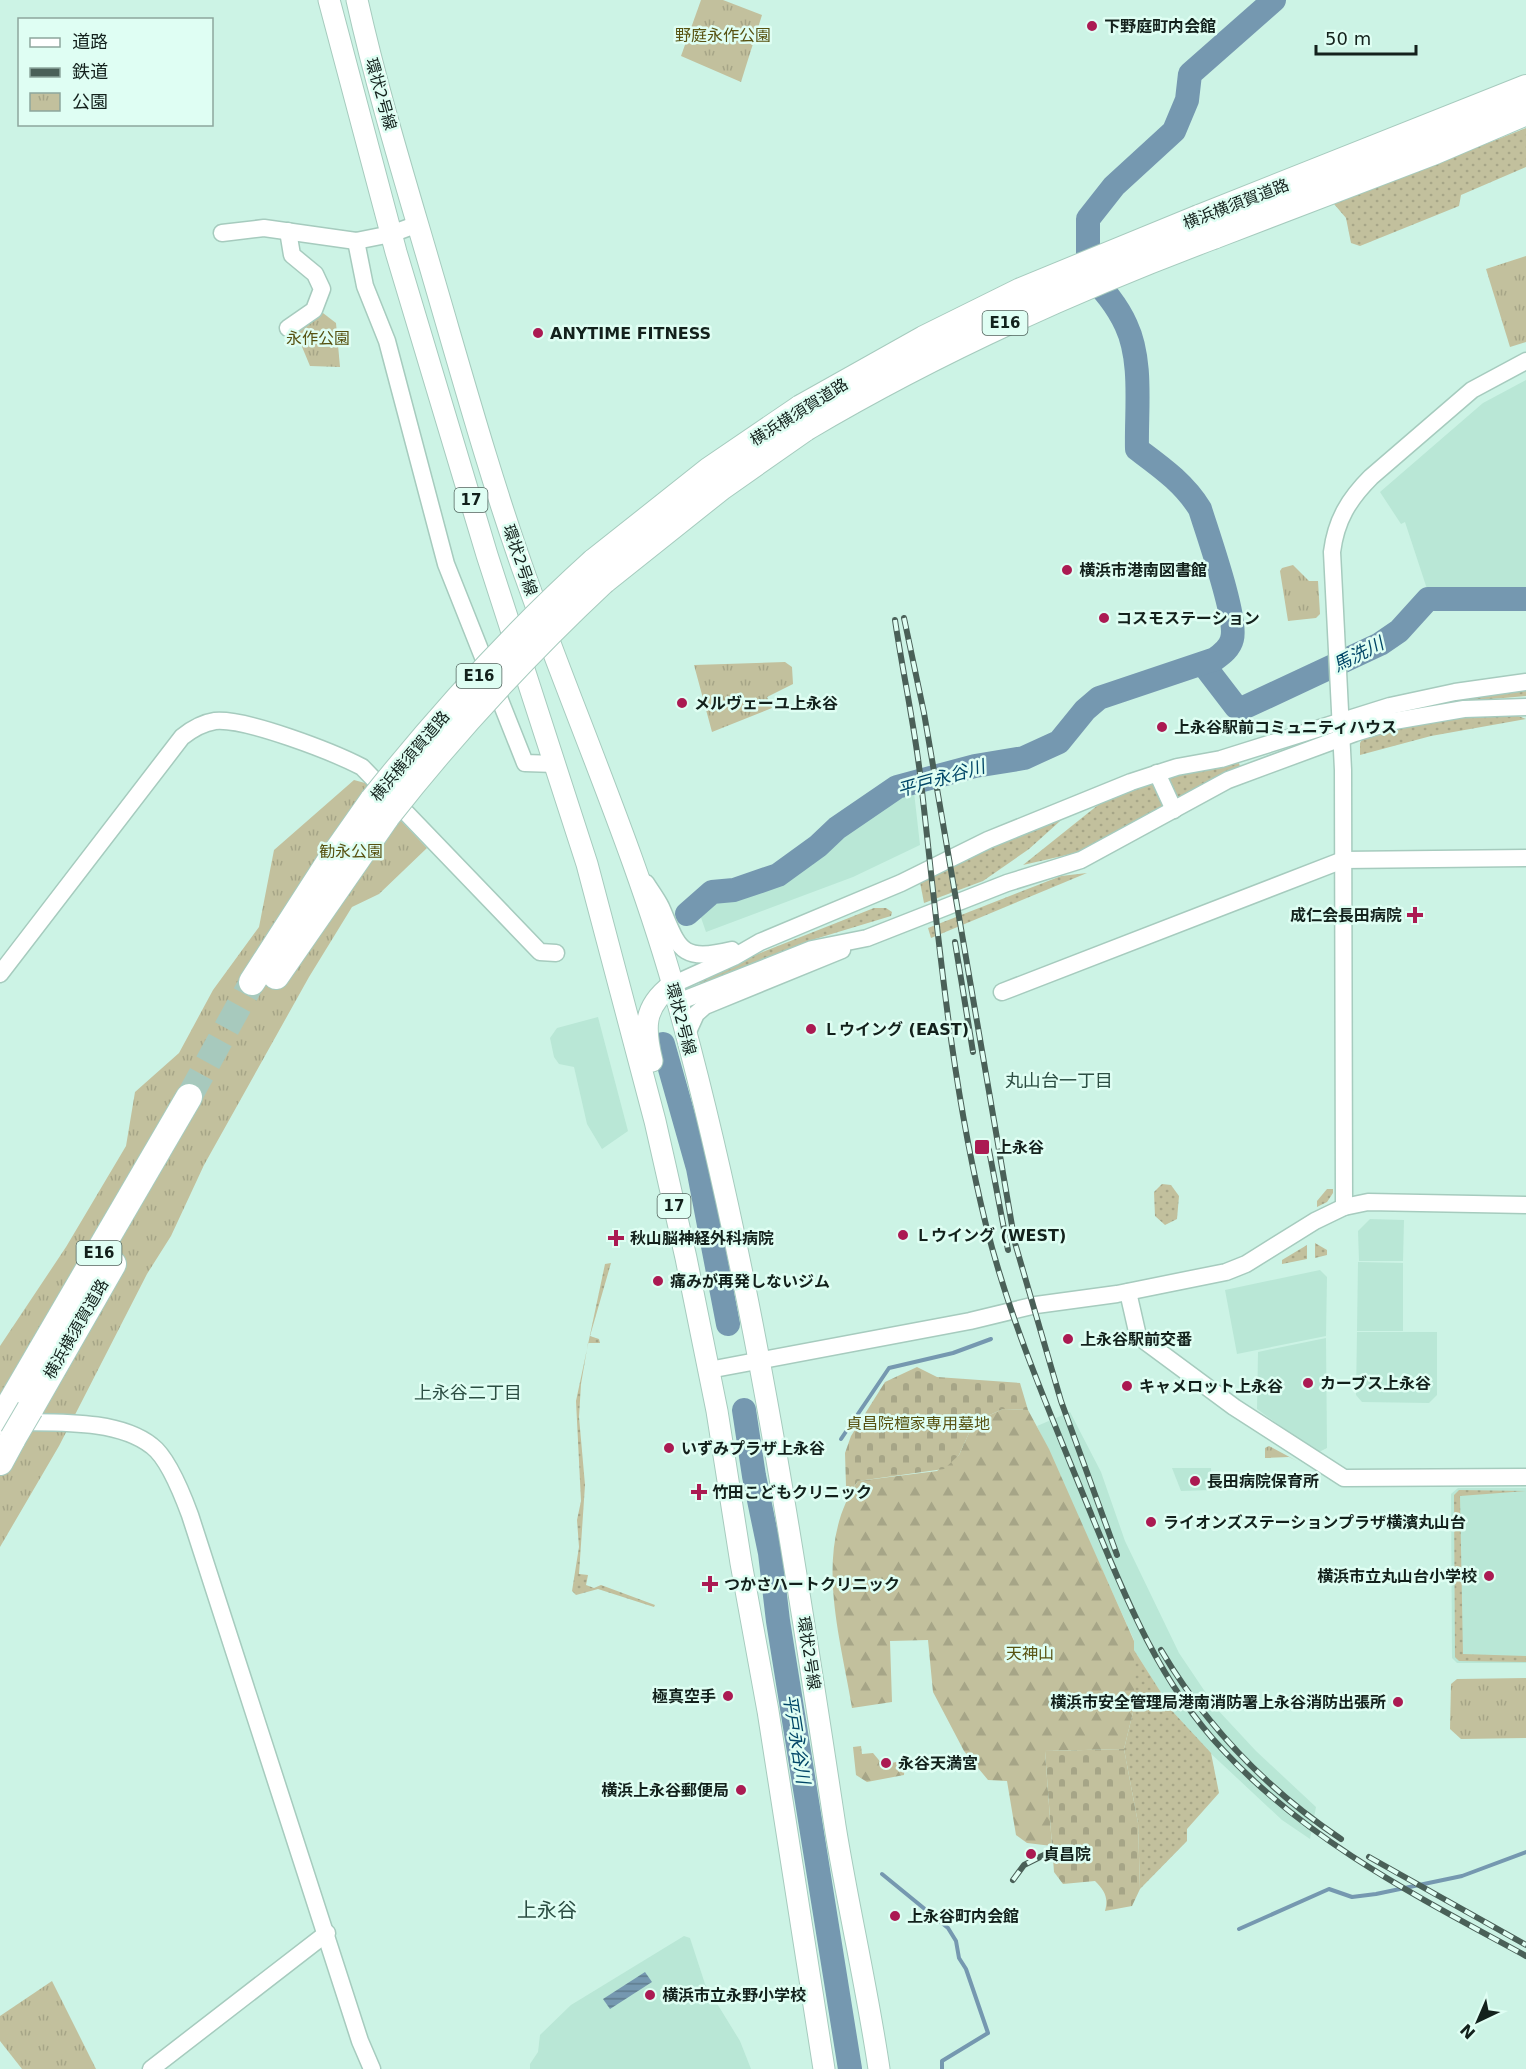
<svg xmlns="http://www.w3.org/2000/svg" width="1526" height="2069" viewBox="0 0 1526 2069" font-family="'DejaVu Sans','Noto Sans JP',sans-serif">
	<defs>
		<pattern id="grass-dots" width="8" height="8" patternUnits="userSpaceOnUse" patternTransform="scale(1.5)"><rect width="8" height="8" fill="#c2c09d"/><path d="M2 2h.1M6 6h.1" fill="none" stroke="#a6a587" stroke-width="1.8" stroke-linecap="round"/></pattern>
		<pattern id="forest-firs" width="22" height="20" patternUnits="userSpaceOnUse" patternTransform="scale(1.5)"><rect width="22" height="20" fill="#c2c09d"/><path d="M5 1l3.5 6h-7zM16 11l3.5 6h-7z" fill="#a6a587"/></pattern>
		<pattern id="cemetery-stones" width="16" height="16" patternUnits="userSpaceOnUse" patternTransform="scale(1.5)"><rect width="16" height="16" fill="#c2c09d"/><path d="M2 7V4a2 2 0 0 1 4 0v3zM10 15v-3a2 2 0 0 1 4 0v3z" fill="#a6a587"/></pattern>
		<pattern id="park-tufts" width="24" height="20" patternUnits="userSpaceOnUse" patternTransform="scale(1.5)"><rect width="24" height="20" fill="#c2c09d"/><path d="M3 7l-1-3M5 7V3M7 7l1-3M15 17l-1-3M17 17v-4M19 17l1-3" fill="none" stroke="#a6a587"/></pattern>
		<pattern id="water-rules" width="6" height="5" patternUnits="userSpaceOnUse" patternTransform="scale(1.5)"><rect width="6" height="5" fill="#7598b0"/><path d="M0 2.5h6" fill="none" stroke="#5f7c8e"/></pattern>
	</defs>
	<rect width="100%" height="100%" fill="#ccf3e5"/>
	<g fill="#b9e7d6">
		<polygon points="1526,380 1526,594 1471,594 1470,591 1429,595 1405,522 1401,524 1380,492 1483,403"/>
		<polygon points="914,792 920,845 853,877 706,932 698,909 780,879 865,816"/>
		<polygon points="598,1017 628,1131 602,1149 587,1124 574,1067 559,1064 554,1057 550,1038 557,1028"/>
		<polygon points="1370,1219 1404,1220 1403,1261 1359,1261 1358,1231"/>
		<polygon points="1358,1262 1403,1263 1403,1331 1357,1331"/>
		<polygon points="1320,1270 1327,1277 1326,1336 1237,1354 1225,1290"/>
		<polygon points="1357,1332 1437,1332 1437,1395 1429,1403 1362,1402 1356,1395"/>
		<polygon points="1326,1338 1327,1448 1317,1453 1257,1409 1258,1352"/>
		<polygon points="1070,1412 1101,1472 1125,1541 1179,1653 1216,1708 1256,1751 1316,1807 1310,1839 1282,1820 1207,1750 1174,1713 1134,1650 1134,1640 1037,1426"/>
		<polygon points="1172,1468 1211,1468 1212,1490 1181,1491"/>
		<polygon points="1458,1488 1526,1488 1526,1663 1457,1663 1452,1658 1451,1494"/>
		<polygon points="684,1936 690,1938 705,1984 740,2041 751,2069 530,2069 530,2064 538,2052 540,2035 571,2005"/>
	</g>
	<g fill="url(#grass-dots)">
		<polygon points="1526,128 1526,167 1461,195 1459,206 1360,246 1351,243 1346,218 1334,204"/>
		<polygon points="1526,688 1526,696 1470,701 1468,698"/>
		<path d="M1513,714L1526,719L1431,736L1360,755V743L1363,738C1413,724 1462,716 1513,714Z"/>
		<polygon points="1239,763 1240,767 1176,799 1167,780 1172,775"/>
		<polygon points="1155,782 1164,807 1084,851 1023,865 1103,801"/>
		<polygon points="1069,813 1029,849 983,881 924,903 920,882 999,842"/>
		<polygon points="1087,873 931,938 928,928 1061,876"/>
		<polygon points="874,908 886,908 892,912 891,916 815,939 700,984 697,978"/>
		<polygon points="1162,1184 1171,1185 1179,1196 1177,1219 1165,1225 1155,1216 1154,1192"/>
		<polygon points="1327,1189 1333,1189 1333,1193 1327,1202 1317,1207 1317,1201"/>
		<polygon points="1315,1243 1327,1250 1327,1255 1315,1258"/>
		<polygon points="1307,1245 1307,1259 1282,1264 1282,1260"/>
		<polygon points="611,1263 590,1336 599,1339 600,1343 588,1343 581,1384 579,1417 585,1485 579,1574 588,1575 586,1585 594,1588 601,1585 655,1605 654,1607 598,1589 576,1595 572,1591 579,1547 577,1520 581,1501 576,1401 605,1264"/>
		<polygon points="1459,1490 1526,1491 1460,1496 1463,1654 1526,1656 1526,1662 1459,1661 1455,1657 1454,1495"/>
		<polygon points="1134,1650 1174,1713 1211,1753 1219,1793 1187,1829 1187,1841 1140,1889 1138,1823 1124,1749 1134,1708"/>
	</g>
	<g fill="url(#forest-firs)">
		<path d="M1003,1409L1028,1410L1049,1449L1134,1641V1708L1124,1749L1045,1751L1052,1846L1027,1843L1016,1835L1007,1781L988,1780L964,1751L933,1692L928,1640L890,1641L892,1702L852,1708C840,1634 812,1548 858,1481L937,1471L959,1455L974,1422Z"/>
		<polygon points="861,1746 862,1754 873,1753 883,1765 905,1760 904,1775 867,1782 856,1775 853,1747"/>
	</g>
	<g fill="url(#cemetery-stones)">
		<polygon points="917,1367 937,1377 1020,1383 1028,1410 1003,1409 974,1422 959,1455 944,1469 858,1481 853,1488 846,1486 845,1453 851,1436 885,1382"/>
		<path d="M1124,1749L1138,1823L1140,1889L1132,1906L1105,1911C1109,1897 1104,1890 1095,1881L1063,1884L1054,1872L1045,1751Z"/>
	</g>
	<g fill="url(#park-tufts)">
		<polygon points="701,0 723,0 762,15 741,82 681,56"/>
		<polygon points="1526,256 1526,342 1510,347 1486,269"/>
		<polygon points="319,310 336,323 340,367 310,366 295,330"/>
		<polygon points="1293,565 1309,581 1318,581 1320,614 1316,618 1288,621 1280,571 1282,568"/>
		<polygon points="785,662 792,667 793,684 767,697 772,708 712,732 694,665"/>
		<polygon points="354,780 365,783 427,848 379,894 352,907 309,977 204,1165 171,1236 147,1274 59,1446 0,1547 0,1346 66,1247 126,1146 135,1092 179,1053 213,990 259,927 274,850"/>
		<polygon points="1269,1446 1297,1461 1289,1457 1265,1458 1265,1448"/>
		<polygon points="1526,1678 1526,1738 1461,1739 1450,1729 1451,1684 1457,1679"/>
		<polygon points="52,1981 96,2069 22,2069 0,2041 0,2016"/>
	</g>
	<polygon fill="url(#water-rules)" points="645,1972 652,1982 610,2009 603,1999"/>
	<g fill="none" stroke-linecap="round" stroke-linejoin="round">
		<g stroke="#7598b0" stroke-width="4">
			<polyline points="841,1439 889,1368 953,1353 991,1339"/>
			<polyline points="882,1874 948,1928 956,1941 959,1958 966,1969 988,2033 942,2061 942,2069"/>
			<polyline points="1239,1929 1329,1889 1352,1897 1376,1894 1462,1876 1526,1852"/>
		</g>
		<g stroke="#7598b0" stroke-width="24">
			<polyline points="1203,664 1236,707 1243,708 1380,644 1399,631 1428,599 1526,599"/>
			<path d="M687,914L712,892L734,890L778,875L818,846L837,828L897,787L975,766L1024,758L1059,742L1085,710L1099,698L1215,659C1222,654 1230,648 1232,639C1238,619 1207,532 1200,509C1184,483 1161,467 1137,449C1136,410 1143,361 1126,325C1117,305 1103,289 1088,273V219L1114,186L1174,131L1187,100L1190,74L1274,0"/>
			<polyline points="663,1044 698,1168 728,1324"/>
			<polyline points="744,1410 754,1476 770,1553 778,1621 850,2069"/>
		</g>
		<polyline stroke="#a7c9bd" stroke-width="26" stroke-dasharray="26 13" stroke-linecap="butt" points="189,1097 252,982"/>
		<defs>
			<g id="tertiary">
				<polyline points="288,231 292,255 315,274 322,289 314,310 288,328"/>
				<polyline points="222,233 264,228 356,241 391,234 418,224"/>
				<polyline points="356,241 365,286 387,341 446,564 525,763 555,764"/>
				<polyline points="1157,773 1174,810"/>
				<path d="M646,883C651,891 657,899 661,907C679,948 679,963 732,950"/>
				<path d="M0,974L182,737C192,729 202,723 215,721C246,718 333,752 362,767L540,952L556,953"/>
				<polyline points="672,985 734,957 760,942 901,883 988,840 1131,782 1177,767 1221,759 1390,706 1455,692 1526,682"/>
				<polyline points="1002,992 1343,860 1526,858"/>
				<polyline points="678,1002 812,949 867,938 1007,883 1081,860 1228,780 1355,733 1394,721 1464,709 1526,707"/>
				<polyline points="686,1036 696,1014 705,1006 842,950"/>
				<path d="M1344,1207L1343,770L1332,552C1336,520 1349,499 1371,477L1472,390L1526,361"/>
				<polyline points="1128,1292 1138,1336 1234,1407 1344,1478 1526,1477"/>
				<polyline points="709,1370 970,1321 1036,1305 1117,1294 1226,1272 1246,1264 1315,1221 1344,1207 1368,1202 1526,1205"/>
				<path d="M16,1422C57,1423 118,1419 152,1446C168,1458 183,1496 190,1515L360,2041L372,2069"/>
				<polyline points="151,2069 327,1933"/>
			</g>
			<g id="primary">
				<polyline points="329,0 396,252 487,555 587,864 655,1121 686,1258 717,1411 741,1563 768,1711 824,2069"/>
				<path d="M357,0C378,94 407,187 434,280C463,379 491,480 526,578C576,719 638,857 678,1003C752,1272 793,1549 835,1826C848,1907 867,1987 879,2069"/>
				<path d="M652,1061C644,1028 643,1007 672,985"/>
			</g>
			<g id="motorway">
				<polyline points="1199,218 1526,88"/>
				<polyline points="1213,236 1435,151 1526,112"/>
				<polyline points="594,562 710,470 801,408"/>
				<polyline points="603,581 721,487 805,428"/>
				<polyline points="276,976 387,816"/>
				<polyline points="252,982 328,864 373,800"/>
				<polyline points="30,1409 113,1264"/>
				<polyline points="0,1421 189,1097"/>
				<polyline points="0,1462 13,1438"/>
			</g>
		</defs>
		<use href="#tertiary" stroke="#a6cbbe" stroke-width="19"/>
		<use href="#primary" stroke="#a6cbbe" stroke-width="23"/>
		<use href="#motorway" stroke="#a6cbbe" stroke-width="28"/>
		<use href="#tertiary" stroke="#fff" stroke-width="16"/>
		<use href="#primary" stroke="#fff" stroke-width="21"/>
		<use href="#motorway" stroke="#fff" stroke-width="26"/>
		<defs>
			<g id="rail">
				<polyline points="904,618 924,713 1015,1243 1061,1401 1117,1555"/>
				<path d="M895,620C903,674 915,728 921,782C938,930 950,1080 986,1225C1010,1321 1050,1413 1087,1504C1123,1592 1157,1680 1223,1750C1307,1841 1418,1897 1526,1956"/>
				<polyline points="955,942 973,1052"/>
				<polyline points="989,1150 1008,1250"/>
				<path d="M1161,1650C1206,1726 1268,1790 1341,1839"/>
				<polyline points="1369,1857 1526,1945"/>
				<polyline points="1013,1880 1024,1865 1048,1853"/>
			</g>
		</defs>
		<use href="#rail" stroke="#4a6058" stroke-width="6"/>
		<use href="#rail" stroke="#dffef3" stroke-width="4" stroke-dasharray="11" stroke-linecap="butt"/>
		<defs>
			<g id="motorway-bridge">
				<polyline points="801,408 924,339 1021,291 1199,218"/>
				<path d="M805,428C935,351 1072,289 1213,236"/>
				<path d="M373,800C441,715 513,635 594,562"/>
				<path d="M387,816C453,732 525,654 603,581"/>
				<polyline points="13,1438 30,1409"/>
			</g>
		</defs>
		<use href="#motorway-bridge" stroke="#a6cbbe" stroke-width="28" stroke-linecap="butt"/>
		<use href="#motorway-bridge" stroke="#fff" stroke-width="26"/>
	</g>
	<g fill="#ab1a52" stroke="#dffef3" stroke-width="2">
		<circle cx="1092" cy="26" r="6"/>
		<circle cx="538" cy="333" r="6"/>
		<circle cx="1067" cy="570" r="6"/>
		<circle cx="1104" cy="618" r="6"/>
		<circle cx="682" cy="703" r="6"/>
		<circle cx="1162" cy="727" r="6"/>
		<path d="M1412 906h6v6h6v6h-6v6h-6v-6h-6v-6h6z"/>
		<circle cx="811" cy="1029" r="6"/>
		<rect x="974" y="1139" width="16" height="16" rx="3"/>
		<circle cx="903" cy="1235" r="6"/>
		<path d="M613 1229h6v6h6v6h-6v6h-6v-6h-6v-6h6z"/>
		<circle cx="658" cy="1281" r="6"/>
		<circle cx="1068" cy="1339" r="6"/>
		<circle cx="1308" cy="1383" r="6"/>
		<circle cx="1127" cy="1386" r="6"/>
		<circle cx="669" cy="1448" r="6"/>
		<circle cx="1195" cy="1481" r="6"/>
		<path d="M696 1483h6v6h6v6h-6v6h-6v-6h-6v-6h6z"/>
		<circle cx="1151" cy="1522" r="6"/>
		<circle cx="1489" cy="1576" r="6"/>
		<path d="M707 1575h6v6h6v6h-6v6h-6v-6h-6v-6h6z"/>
		<circle cx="728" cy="1696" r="6"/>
		<circle cx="1398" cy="1702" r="6"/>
		<circle cx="886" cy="1763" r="6"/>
		<circle cx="741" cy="1790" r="6"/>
		<circle cx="1031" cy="1854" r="6"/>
		<circle cx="895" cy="1916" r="6"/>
		<circle cx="650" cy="1995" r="6"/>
	</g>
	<g text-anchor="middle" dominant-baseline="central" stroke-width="5" stroke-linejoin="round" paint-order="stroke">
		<g fill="#dffef3" stroke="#50635c" stroke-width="1.5">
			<rect x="982.5" y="311" width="45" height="24" rx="4.5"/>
			<rect x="454.5" y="488" width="33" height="24" rx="4.5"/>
			<rect x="456.5" y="664" width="45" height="24" rx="4.5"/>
			<rect x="657.5" y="1194" width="33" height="24" rx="4.5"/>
			<rect x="76.5" y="1241" width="45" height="24" rx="4.5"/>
		</g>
		<g font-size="15" font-weight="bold" fill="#13211c">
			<text x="1005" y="323">E16</text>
			<text x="471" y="500">17</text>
			<text x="479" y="676">E16</text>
			<text x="674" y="1206">17</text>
			<text x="99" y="1253">E16</text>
		</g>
		<g font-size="16" font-weight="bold" fill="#13211c" stroke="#dffef3" text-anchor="start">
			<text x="1104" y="26">下野庭町内会館</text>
			<text x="550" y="333">ANYTIME FITNESS</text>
			<text x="1079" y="570">横浜市港南図書館</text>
			<text x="1116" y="618">コスモステーション</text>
			<text x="694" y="703">メルヴェーユ上永谷</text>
			<text x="1174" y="727">上永谷駅前コミュニティハウス</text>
			<text x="1402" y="915" text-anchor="end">成仁会長田病院</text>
			<text x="823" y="1029">Ｌウイング (EAST)</text>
			<text x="996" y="1147">上永谷</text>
			<text x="915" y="1235">Ｌウイング (WEST)</text>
			<text x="630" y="1238">秋山脳神経外科病院</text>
			<text x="670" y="1281">痛みが再発しないジム</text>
			<text x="1080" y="1339">上永谷駅前交番</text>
			<text x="1320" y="1383">カーブス上永谷</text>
			<text x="1139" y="1386">キャメロット上永谷</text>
			<text x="681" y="1448">いずみプラザ上永谷</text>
			<text x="1207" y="1481">長田病院保育所</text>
			<text x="712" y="1492">竹田こどもクリニック</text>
			<text x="1163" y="1522">ライオンズステーションプラザ横濱丸山台</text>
			<text x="1477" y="1576" text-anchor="end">横浜市立丸山台小学校</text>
			<text x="724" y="1584">つかさハートクリニック</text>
			<text x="716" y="1696" text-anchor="end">極真空手</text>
			<text x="1386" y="1702" text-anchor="end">横浜市安全管理局港南消防署上永谷消防出張所</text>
			<text x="898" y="1763">永谷天満宮</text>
			<text x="729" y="1790" text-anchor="end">横浜上永谷郵便局</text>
			<text x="1043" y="1854">貞昌院</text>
			<text x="907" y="1916">上永谷町内会館</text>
			<text x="662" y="1995">横浜市立永野小学校</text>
		</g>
		<g font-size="16" fill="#575211" stroke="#dffef3">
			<text x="723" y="35">野庭永作公園</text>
			<text x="318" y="338">永作公園</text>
			<text x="351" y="851">勧永公園</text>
			<text x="918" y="1423">貞昌院檀家専用墓地</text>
			<text x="1030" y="1653">天神山</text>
		</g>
		<g font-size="16" fill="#13211c" stroke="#dffef3">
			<text transform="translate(381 94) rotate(74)">環状2号線</text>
			<text transform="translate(1236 204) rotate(-21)">横浜横須賀道路</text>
			<text transform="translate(799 412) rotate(-32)">横浜横須賀道路</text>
			<text transform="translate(520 560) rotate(71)">環状2号線</text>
			<text transform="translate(410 756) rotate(-50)">横浜横須賀道路</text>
			<text transform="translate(681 1019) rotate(75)">環状2号線</text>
			<text transform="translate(76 1329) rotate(-60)">横浜横須賀道路</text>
			<text transform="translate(809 1653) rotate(81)">環状2号線</text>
		</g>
		<g font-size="18" font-style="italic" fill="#004667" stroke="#dffef3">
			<text transform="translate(1358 654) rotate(-27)">馬洗川</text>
			<text transform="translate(941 778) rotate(-16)">平戸永谷川</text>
			<text transform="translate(797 1739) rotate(81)">平戸永谷川</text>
		</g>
		<g font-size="18" fill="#2c4e43" stroke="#dffef3">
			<text x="1059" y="1080">丸山台一丁目</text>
			<text x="468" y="1392">上永谷二丁目</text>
		</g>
		<g font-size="20" fill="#2c4e43" stroke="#dffef3">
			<text x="547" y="1910">上永谷</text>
		</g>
	</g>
	<rect x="18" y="18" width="195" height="108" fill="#dffef3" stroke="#8da69d" stroke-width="1.5"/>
	<rect x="30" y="38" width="30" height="9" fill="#ffffff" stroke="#8da69d" stroke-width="1.5"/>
	<text x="72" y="48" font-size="18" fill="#13211c">道路</text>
	<rect x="30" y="68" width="30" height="9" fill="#4a6058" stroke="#8da69d" stroke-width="1.5"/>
	<text x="72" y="78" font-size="18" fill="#13211c">鉄道</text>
	<rect x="30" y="93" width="30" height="18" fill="url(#park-tufts)" stroke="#8da69d" stroke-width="1.5"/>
	<text x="72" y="108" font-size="18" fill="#13211c">公園</text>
	<g transform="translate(1478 2021) rotate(224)" stroke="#dffef3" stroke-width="4.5" paint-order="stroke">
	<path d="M0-4.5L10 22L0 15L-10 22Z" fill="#13211c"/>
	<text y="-9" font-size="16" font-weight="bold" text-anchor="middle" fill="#13211c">N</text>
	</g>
	<path d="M1316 45v9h100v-9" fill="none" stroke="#13211c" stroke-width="3"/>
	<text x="1325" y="45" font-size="18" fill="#13211c" stroke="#dffef3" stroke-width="4.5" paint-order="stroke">50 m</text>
</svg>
